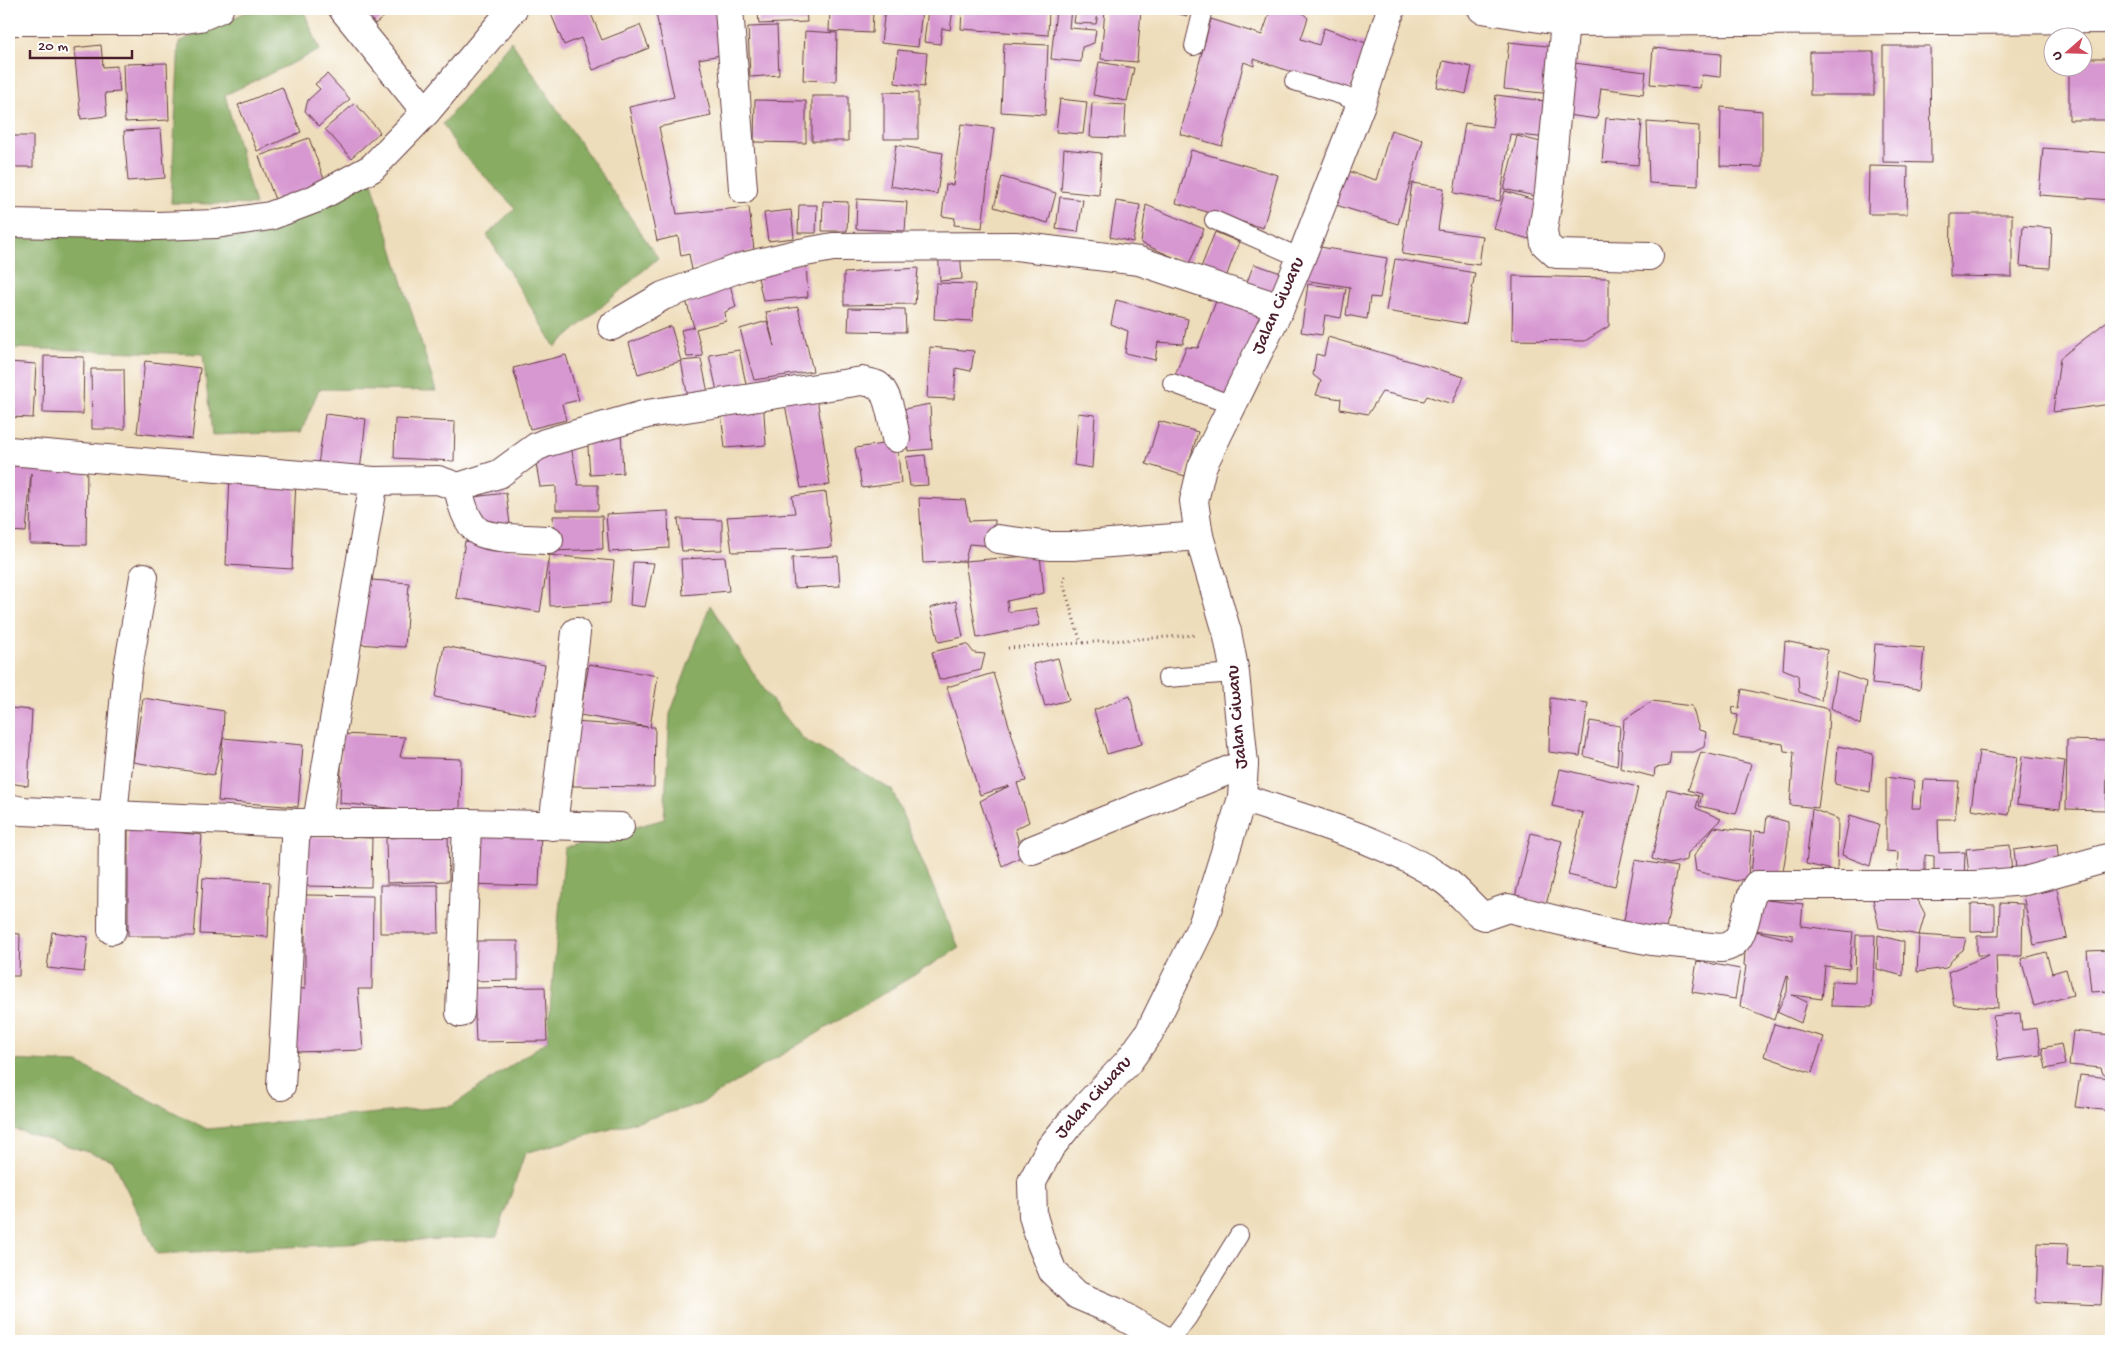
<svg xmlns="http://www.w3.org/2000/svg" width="2120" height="1350" viewBox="0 0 2120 1350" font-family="'Gochi Hand',sans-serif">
	<rect width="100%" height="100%" fill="#fff"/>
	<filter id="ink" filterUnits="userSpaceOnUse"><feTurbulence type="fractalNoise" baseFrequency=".02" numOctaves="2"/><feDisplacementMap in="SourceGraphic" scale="10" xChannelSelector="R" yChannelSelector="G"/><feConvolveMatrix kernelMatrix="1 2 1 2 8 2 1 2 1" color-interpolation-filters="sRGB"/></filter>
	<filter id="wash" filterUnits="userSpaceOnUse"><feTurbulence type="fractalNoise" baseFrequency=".0096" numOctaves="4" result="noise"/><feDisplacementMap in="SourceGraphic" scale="20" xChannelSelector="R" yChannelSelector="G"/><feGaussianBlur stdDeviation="1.12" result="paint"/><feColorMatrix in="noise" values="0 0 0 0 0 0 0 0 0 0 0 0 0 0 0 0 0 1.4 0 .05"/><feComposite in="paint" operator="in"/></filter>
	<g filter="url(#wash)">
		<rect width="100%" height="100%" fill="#eeddba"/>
		<g fill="#87ac62" stroke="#686646">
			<polygon points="253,9 303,9 320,50 225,95 255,205 171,203 179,42"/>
			<polygon points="511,41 658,258 555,347 487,235 515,208 458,149 443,124"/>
			<polygon points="370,176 436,391 319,389 301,432 212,435 203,354 9,348 9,230 219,227"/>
			<polygon points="710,605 767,694 803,739 892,790 959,948 700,1104 525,1153 497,1236 157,1254 113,1160 11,1128 9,1129 9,1060 78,1063 207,1129 452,1106 547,1041 565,848 664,819 670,714"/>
		</g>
		<g id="blocks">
			<g fill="#d797d0">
				<polygon points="364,9 394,9 375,24"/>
				<polygon points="549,9 589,9 602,40 640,25 649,48 593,70 581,38 564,45"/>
				<polygon points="655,9 721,9 731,53 699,59 711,116 659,127 677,214 749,207 754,250 692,270 689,254 681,256 678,236 657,241 629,107 674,97"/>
				<polygon points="743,9 806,9 807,22 759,24 758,13 743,13"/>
				<polygon points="830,9 873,9 872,33 829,31"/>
				<polygon points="885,9 922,9 918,47 881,43"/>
				<polygon points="928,9 953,9 950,30 942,28 940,44 924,42"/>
				<polygon points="962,9 1049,9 1048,35 961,29"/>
				<polygon points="1056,9 1071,9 1069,28 1096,30 1094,43 1082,47 1081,62 1051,59"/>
				<polygon points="1076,9 1099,9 1096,24 1074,23"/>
				<polygon points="1105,9 1141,9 1137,62 1101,59"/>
				<polygon points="1161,9 1189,9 1187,16"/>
				<polygon points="1271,9 1298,9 1308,18 1301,39 1319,45 1324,28 1366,43 1350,92 1254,59 1254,66 1244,62 1222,146 1180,134 1211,19 1262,35"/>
				<polygon points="777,26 779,75 750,77 748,27"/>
				<polygon points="805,31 837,33 836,81 803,80"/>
				<polygon points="1509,42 1556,47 1552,94 1504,89"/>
				<polygon points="1004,43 1048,45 1045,115 1001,112"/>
				<polygon points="101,45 103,67 117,66 120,92 105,93 107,116 81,119 74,48"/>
				<polygon points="1883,46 1930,46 1931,163 1883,162"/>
				<polygon points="1653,48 1721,54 1720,77 1702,75 1700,88 1650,84"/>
				<polygon points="898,50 927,53 924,87 895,83"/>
				<rect x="1810" y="52" width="64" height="43"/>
				<polygon points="2082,58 2111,58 2111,120 2069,120 2069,68 2082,68"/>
				<polygon points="1443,61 1472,67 1466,94 1437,87"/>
				<polygon points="1099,62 1134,68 1127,101 1093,95"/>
				<polygon points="167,63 169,120 125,122 123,64"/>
				<polygon points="1574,63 1646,72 1643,94 1601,88 1597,119 1567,115"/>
				<polygon points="327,74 350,99 319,126 305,111 308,100 320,89 315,84"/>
				<polygon points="282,87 301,132 257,151 238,105"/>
				<polygon points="884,92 918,93 918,139 884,139"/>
				<polygon points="1496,95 1553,102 1548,138 1510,134 1500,201 1454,193 1465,123 1492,127"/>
				<rect x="812" y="96" width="36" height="45"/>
				<polygon points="1060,99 1087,102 1083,134 1056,132"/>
				<polygon points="755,100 806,101 806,143 754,142"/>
				<polygon points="355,103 380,132 351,158 325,129"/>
				<polygon points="1092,103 1126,105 1124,138 1090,137"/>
				<polygon points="1721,107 1762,111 1762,167 1720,166"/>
				<polygon points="1606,118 1642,121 1638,165 1602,162"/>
				<polygon points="1647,122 1699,126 1698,186 1649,183"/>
				<polygon points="961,124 994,128 982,228 954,225 955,218 942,216 946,184 953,185"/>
				<polygon points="161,129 165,178 128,181 124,131"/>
				<polygon points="1391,130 1423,140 1398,224 1326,202 1338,168 1376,180"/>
				<rect x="9" y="136" width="24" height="31"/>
				<polygon points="1517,136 1552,145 1539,197 1504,189"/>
				<polygon points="309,138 328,190 278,208 259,156"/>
				<polygon points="896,145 943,153 937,194 890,186"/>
				<polygon points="2043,148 2111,153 2111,200 2039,195"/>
				<polygon points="1064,149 1101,153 1099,195 1061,191"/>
				<polygon points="1191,150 1278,175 1263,228 1176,203"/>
				<polygon points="1869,166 1908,167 1907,214 1868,214"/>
				<polygon points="1002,177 1056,193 1048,223 994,207"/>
				<polygon points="1412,183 1444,188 1438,230 1483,236 1479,265 1402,254"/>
				<polygon points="1505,191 1540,202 1529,239 1494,229"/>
				<polygon points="1060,197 1083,200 1078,232 1056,229"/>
				<polygon points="857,199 907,202 905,231 856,229"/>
				<polygon points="823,201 848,202 847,231 822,231"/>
				<polygon points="1116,201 1140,205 1133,242 1110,237"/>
				<polygon points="799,205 817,205 816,233 798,233"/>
				<polygon points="1146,205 1204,229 1189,264 1141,243"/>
				<polygon points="791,210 794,238 768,241 764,213"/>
				<polygon points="1951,214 2012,214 2012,277 1950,276"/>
				<polygon points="2023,226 2052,228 2050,268 2020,266"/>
				<polygon points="1215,232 1239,242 1225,280 1200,270"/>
				<polygon points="1308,245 1387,258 1380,298 1370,297 1367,319 1346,315 1350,287 1303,280"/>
				<polygon points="960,248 962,279 940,281 938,251"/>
				<polygon points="1395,259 1475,273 1466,324 1386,311"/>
				<polygon points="806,263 808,297 763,301 756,268"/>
				<polygon points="1254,264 1284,274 1276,300 1245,287"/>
				<polygon points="918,268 915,304 844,305 844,273"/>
				<polygon points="1513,276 1609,278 1609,326 1585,341 1512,340"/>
				<polygon points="728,277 736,307 725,312 726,321 696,329 703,356 687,357 681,330 694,327 683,291"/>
				<polygon points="936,283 975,284 973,321 934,319"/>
				<polygon points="1308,284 1346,289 1341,318 1325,315 1322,335 1301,332"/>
				<polygon points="1220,291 1267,309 1227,401 1173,380 1186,347 1198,348"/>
				<polygon points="1116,300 1188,319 1183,344 1158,342 1155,360 1125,353 1128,331 1111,324"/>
				<polygon points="798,307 813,371 754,380 740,329 767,321 774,346 766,312"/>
				<polygon points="849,308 905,309 906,332 848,331"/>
				<polygon points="2111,318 2111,404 2053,412 2060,358"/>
				<polygon points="671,326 681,361 638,374 629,343"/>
				<polygon points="1328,337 1464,377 1452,404 1427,396 1424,401 1382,392 1368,414 1340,409 1341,399 1316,395 1321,381 1313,375 1316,354 1324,356"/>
				<polygon points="930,347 974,351 971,371 956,368 954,399 927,398"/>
				<polygon points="739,350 747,389 717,391 709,355"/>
				<polygon points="566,355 579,400 562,404 566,420 530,429 513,368"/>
				<polygon points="44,356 84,357 83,414 43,413"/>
				<polygon points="701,359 708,393 688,398 681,361"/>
				<polygon points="145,361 200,368 192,439 137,433"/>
				<polygon points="9,362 36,364 33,418 9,417"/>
				<polygon points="91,369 124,369 125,429 92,429"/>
				<polygon points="816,391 830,485 801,488 784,399"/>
				<polygon points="763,398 766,445 725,448 720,404"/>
				<polygon points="930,404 932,449 908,451 904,409"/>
				<polygon points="1078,413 1095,415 1092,468 1074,465"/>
				<polygon points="325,414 366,419 360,471 318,465"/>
				<polygon points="395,419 455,422 454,461 394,458"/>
				<polygon points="1159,421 1198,432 1185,476 1146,464"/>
				<polygon points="621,429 623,473 590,475 587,434"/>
				<polygon points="897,442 901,483 862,488 855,448"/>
				<polygon points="571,446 578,485 598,485 598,510 556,510 556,486 540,487 534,452"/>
				<polygon points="925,455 928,485 910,486 906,457"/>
				<polygon points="9,465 87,467 86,545 30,544 31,473 26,532 9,531"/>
				<polygon points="230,476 296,480 292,569 226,565"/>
				<polygon points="826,492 832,547 801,550 732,552 727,517 795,513 792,496"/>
				<polygon points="506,493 510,524 477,528 473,497"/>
				<polygon points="919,498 965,500 969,521 995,520 994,546 969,544 965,561 1040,555 1044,593 1007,601 1008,612 1036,608 1040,625 977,638 965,561 923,563"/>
				<polygon points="668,511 669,548 609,552 606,514"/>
				<polygon points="553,516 602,516 603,549 555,551"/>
				<polygon points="678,519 722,520 722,550 682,551"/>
				<polygon points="465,541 549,555 540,612 456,598"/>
				<polygon points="549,555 614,561 610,603 550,606"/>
				<polygon points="838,556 840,586 794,588 792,558"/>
				<polygon points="725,557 729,591 683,595 681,559"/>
				<polygon points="633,562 654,563 645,607 630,605"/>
				<polygon points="360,579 409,583 405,647 356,644"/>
				<polygon points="956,601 963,637 939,642 930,608"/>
				<polygon points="1785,641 1827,650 1821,701 1799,692 1798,675 1783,669"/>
				<polygon points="967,644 974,653 985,654 981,670 939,680 932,652"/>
				<polygon points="1875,644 1924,648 1920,689 1872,684"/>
				<polygon points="444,646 545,665 535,716 435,697"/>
				<polygon points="1058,658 1069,700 1045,706 1033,664"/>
				<polygon points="589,664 658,676 650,727 655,727 654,787 573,786 573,722 648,727 580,715"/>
				<polygon points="1837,672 1866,682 1860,725 1831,708"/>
				<polygon points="993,673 1026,781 1017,783 1029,822 1015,829 1023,856 1002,866 980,801 1009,786 980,795 947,687"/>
				<polygon points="1742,689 1829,709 1828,734 1818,808 1790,805 1794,752 1784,751 1783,744 1733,736 1738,715 1732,714 1733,707 1739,708"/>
				<polygon points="1130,696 1142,744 1107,754 1094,710"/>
				<polygon points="143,698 224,711 223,738 303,745 298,807 218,801 223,738 214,775 133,762"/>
				<polygon points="1550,698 1588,703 1580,756 1549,752"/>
				<polygon points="1652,701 1692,706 1699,730 1706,732 1704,747 1694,752 1671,752 1669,766 1655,768 1654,777 1620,768 1624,720"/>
				<polygon points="9,708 32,710 28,786 9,783"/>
				<polygon points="1590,721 1620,726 1617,766 1584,756"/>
				<polygon points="342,734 405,737 400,757 461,759 460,811 399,809 340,803"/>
				<polygon points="2067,740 2108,741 2106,810 2066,809"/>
				<polygon points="1838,746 1873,754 1870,792 1835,784"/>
				<polygon points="1979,751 2017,757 2009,815 1971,809"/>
				<polygon points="1701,752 1751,764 1736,814 1699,806 1702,794 1688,790"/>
				<polygon points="2022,756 2065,761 2060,809 2017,804"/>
				<polygon points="1560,769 1638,787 1615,886 1568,875 1583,813 1552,806"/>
				<polygon points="1886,777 1914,781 1912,808 1921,808 1923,780 1959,781 1955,819 1938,819 1939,853 1965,852 1964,882 1934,882 1934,856 1925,855 1925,879 1897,878 1898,852 1886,851"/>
				<polygon points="1667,789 1699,796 1696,808 1721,819 1688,853 1687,860 1669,864 1652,859"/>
				<polygon points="1812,809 1838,819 1837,871 1806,864"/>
				<polygon points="1850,815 1879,824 1870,866 1842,855"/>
				<polygon points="1767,816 1788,822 1788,841 1781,883 1751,875 1755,831 1765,832"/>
				<polygon points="128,827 202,835 194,936 128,936"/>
				<polygon points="469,827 541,830 539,886 467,884"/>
				<polygon points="1714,827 1751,832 1748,878 1736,881 1696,871 1694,856"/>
				<polygon points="1531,833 1562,841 1546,905 1515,897"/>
				<polygon points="303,836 372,838 371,887 302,886"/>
				<polygon points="448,836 449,881 387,883 386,838"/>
				<polygon points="2057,844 2059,864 2017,878 2014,850"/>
				<polygon points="2010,845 2012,879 1970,883 1966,849"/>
				<polygon points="1635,860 1677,867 1665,934 1623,926"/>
				<polygon points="203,878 270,882 268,937 200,934"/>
				<polygon points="380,885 438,885 439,933 380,933"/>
				<polygon points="1911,887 1925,914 1919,935 1879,928 1872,894"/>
				<polygon points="2057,889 2067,938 2034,945 2023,896"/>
				<polygon points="305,895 373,896 372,989 358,989 363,1050 296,1052 293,988 305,989"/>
				<polygon points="1758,899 1803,904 1801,926 1853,932 1849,969 1825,966 1822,999 1792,995 1807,1002 1801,1023 1777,1012 1787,992 1788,977 1787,976 1774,1020 1740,1006 1746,966 1744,965 1747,929 1793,940 1793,935 1754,930"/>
				<polygon points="2000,903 2023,904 2022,956 1996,956 1998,1008 1954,1005 1948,972 1989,955 1977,955 1977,936 1999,936"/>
				<polygon points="1971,904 1995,905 1995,931 1971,932"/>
				<polygon points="52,932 88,937 84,972 47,968"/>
				<polygon points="9,933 20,934 19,976 9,976"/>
				<polygon points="1856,935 1875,935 1872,1007 1831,1006 1832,981 1855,982"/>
				<polygon points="1878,935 1904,942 1903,976 1877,969"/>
				<polygon points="1919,935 1966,938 1963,950 1955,956 1946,968 1917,972"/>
				<polygon points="470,941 518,941 518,980 470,981"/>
				<polygon points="2111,950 2111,991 2091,992 2087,951"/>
				<polygon points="2046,952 2052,973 2066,969 2073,995 2034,1006 2021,959"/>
				<polygon points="1697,961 1740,969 1735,999 1692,992"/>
				<polygon points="545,987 547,1041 476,1042 474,988"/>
				<polygon points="2020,1013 2022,1030 2037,1028 2041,1055 1998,1060 1993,1016"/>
				<polygon points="1774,1024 1824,1037 1812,1073 1764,1056"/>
				<polygon points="2073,1031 2111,1035 2111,1075 2103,1074 2101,1068 2069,1065"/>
				<polygon points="2061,1044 2065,1065 2046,1069 2042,1048"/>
				<polygon points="2080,1075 2111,1078 2111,1111 2075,1107"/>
				<polygon points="2038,1243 2068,1244 2067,1266 2103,1267 2101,1305 2036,1302"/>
			</g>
		</g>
	</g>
	<g filter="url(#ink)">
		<use href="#blocks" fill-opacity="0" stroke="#633c40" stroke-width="1"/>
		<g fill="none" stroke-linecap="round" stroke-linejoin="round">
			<defs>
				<g id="lane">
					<polyline points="1194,46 1203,9"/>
					<polyline points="1294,81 1344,96 1361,104"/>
					<polyline points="1214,220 1301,258"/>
					<polyline points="1172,383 1232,405"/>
					<polyline points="1167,678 1235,673"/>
					<polyline points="1170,1341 1188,1317 1239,1235"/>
				</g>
				<g id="street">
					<polyline points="343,9 426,112"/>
					<polyline points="729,9 743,189"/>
					<polyline points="1482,9 1565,22 2111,19"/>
					<polyline points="9,21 172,21 200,17 219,9"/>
					<polyline points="1565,22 1549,192 1543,230 1545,244 1556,254 1649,256"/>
					<polyline points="9,223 157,226 216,224 270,216 315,199 372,168 426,112 513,9"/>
					<polyline points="612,326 663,296 742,267 800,253 833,247 1016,246 1139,261 1280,308"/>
					<polyline points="9,451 374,481 317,822"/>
					<path d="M374,481L438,480L458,487C461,502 466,523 479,532C491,539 534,539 549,540"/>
					<path d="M458,487L499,474L536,447L545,443L647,414L862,381C866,382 873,383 877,385C889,392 893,425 896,438"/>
					<polyline points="998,539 1049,546 1073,546 1199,536"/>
					<path d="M1242,798C1310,821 1384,839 1444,880C1457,889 1468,903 1480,914L1485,916L1508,908L1605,932L1652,941L1721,948C1750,945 1743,903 1757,885H1976L2025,881L2111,857"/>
					<polyline points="9,808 22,811 296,823 467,823 620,827"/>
					<polyline points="553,826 576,632"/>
					<polyline points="1032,850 1244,764"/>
					<polyline points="112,930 113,816 127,674 144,577"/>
					<polyline points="460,1013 467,823"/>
					<polyline points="281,1086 296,823"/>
					<polyline points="1166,1341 1114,1311 1077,1295 1053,1272 1041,1243 1033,1216 1032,1182 1050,1148 1071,1122 1128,1062 1149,1033 1203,923 1242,798 1244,764 1235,673 1227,632 1199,536 1194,501 1202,467 1280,308 1301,258 1361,104 1391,9"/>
				</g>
			</defs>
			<use href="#lane" stroke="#633c40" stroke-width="20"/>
			<use href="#street" stroke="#633c40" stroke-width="30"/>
			<g stroke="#633c40" stroke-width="3" stroke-dasharray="1 4" stroke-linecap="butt">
				<polyline points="1065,576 1063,583 1081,643"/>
				<polyline points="1008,648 1196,635"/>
			</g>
			<use href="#lane" stroke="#fff" stroke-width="18"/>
			<use href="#street" stroke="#fff" stroke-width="28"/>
		</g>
	</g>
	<g text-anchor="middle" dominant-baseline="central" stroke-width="4" stroke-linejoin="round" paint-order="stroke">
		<g font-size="19" fill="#4a1f2b" stroke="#fff">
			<text transform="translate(1279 306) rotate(-66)">Jalan Ciwaru</text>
			<text transform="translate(1238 717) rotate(-95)">Jalan Ciwaru</text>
			<text transform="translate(1094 1098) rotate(-48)">Jalan Ciwaru</text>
		</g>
	</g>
	<rect width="2120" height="1350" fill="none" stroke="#fff" stroke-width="30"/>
	<g transform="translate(2068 52) rotate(250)"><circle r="24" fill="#ffffff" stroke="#b7a5aa"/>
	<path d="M0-4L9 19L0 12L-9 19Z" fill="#d1495b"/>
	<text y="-8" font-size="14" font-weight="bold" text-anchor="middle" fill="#4a1f2b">U</text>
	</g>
	<path d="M30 50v8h102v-8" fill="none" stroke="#4a1f2b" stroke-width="2.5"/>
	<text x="38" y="50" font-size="15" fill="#4a1f2b" stroke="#ffffff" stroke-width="4" paint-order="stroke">20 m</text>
</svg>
